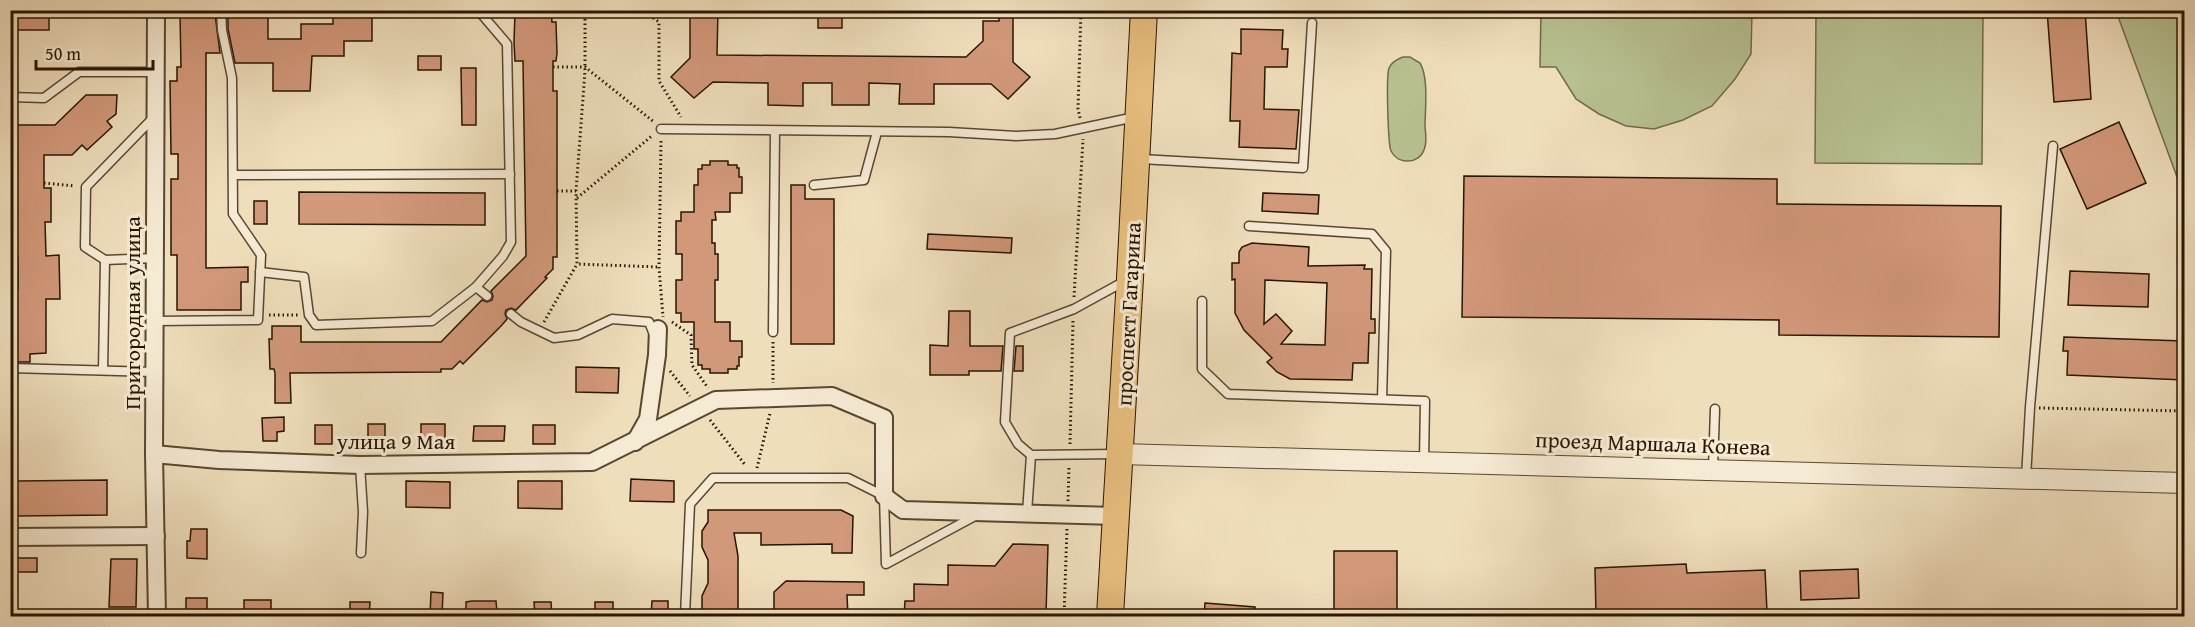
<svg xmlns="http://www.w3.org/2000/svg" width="2195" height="627" viewBox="0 0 2195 627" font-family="'Gentium Book Plus',serif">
	<rect width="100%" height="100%" fill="#efdebc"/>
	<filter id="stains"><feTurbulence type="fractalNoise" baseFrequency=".00333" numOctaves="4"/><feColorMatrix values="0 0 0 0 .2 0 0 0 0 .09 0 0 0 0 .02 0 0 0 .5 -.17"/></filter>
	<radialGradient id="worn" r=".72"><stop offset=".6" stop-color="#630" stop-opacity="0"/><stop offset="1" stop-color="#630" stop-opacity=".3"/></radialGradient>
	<g fill="#b8c191" stroke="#706b49" stroke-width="1.5">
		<polygon points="1541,11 1752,11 1751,54 1735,79 1712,106 1683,120 1654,129 1626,126 1599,114 1576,99 1556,67 1540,67"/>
		<polygon points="1816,11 1983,11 1982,164 1815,163"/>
		<polygon points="2116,11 2184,11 2184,196"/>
		<path d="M1403,57H1410L1420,63C1429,78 1425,109 1425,127C1426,134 1427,143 1424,150C1419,164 1398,165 1391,151C1388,144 1386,77 1389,68C1392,62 1397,59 1403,57Z"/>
	</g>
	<g fill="#d2987a" stroke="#281501" stroke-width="1.5" fill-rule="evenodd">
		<rect x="10" y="10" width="39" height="20"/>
		<polygon points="333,10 372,10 372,41 344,41 344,56 312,56 310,91 273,91 273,63 235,63 228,29 228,13 268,13 268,39 301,39 301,24 333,24"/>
		<polygon points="523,10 551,10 552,22 556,22 557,53 556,61 553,61 553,91 557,91 557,257 553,257 553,269 545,277 547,278 516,310 511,308 506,310 505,314 507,319 502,325 463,364 460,361 452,369 441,369 441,372 290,373 291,403 275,403 275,373 274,369 270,369 269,339 272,339 272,326 301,326 301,342 441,342 482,300 487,302 492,300 493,296 491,291 526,256 523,61 515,61 514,42 515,13 523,13"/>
		<polygon points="690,10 718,10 717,55 966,57 983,41 983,21 999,21 999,10 1013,10 1013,62 1030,77 1008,99 991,84 934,84 934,104 899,104 900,84 869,83 869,105 832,105 832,83 803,83 803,106 768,105 768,83 713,82 694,98 671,77 690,58"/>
		<rect x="818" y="10" width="24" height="18"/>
		<polygon points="2047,10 2085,10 2091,99 2054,102"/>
		<polygon points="180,14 215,14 220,53 206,53 206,268 248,267 248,282 241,282 241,310 177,310 177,255 171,255 171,179 178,179 178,154 171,154 170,81 177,81 177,67 181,67"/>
		<polygon points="1241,29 1283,30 1282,49 1288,49 1287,67 1265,67 1264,109 1299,110 1296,149 1239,147 1240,121 1230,121 1232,53 1241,54"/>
		<rect x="418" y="56" width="23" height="14"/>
		<polygon points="461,68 476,68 476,125 462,125"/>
		<polygon points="86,95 117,95 116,114 107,121 112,127 87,150 82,145 72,155 44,155 44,188 51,188 51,222 45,222 46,256 59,255 60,299 46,299 46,353 30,354 30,362 10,362 10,326 13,326 13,289 18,289 18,258 15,258 15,240 10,240 10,125 55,125"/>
		<polygon points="2119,122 2146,183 2087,209 2060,149"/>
		<polygon points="710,161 728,161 728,165 737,165 737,168 739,168 739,177 742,177 742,193 730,193 730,212 715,212 716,220 712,220 712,243 715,243 715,254 718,254 718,280 715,280 715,322 730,322 730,341 742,341 742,357 739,357 739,366 737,366 737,369 728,369 728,373 710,373 710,369 702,369 702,365 698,365 698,349 694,349 694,322 681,322 681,313 676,313 676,280 682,280 682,254 676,254 676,221 681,221 681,212 694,212 694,185 698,185 698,169 702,169 702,165 710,165"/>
		<polygon points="1464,176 1777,179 1777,204 2001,206 1999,337 1779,335 1779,320 1462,317"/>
		<polygon points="791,185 805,185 805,199 834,199 834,344 791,344"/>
		<polygon points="299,192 485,193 485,225 299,224"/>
		<polygon points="1263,193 1319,195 1318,214 1262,211"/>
		<rect x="254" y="201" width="13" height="23"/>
		<polygon points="928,234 1012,238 1011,253 927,249"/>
		<path d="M1252,243L1309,247L1308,266L1365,265L1364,269H1372L1371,319H1375V333H1369L1368,363H1353L1352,380L1290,379L1277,372L1267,362L1272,358L1244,330L1235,313V279L1232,280V263H1239V252L1242,247ZM1265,280L1327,283L1325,345L1281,344L1292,331L1276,314L1264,324Z"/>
		<polygon points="2070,271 2149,274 2148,307 2068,305"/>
		<polygon points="949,311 970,311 970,346 1003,346 1001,371 969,371 969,375 930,375 930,345 948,346"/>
		<polygon points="2064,337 2184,341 2184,380 2067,375 2068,351 2063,351"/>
		<polygon points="1016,346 1023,346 1023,371 1014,371"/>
		<polygon points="576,367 619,368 618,393 576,392"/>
		<polygon points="284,417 284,431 277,432 277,441 263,441 262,418"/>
		<rect x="368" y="424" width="17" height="21"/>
		<polygon points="421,424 445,424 445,442 421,443"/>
		<rect x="315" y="425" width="17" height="19"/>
		<rect x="533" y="425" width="22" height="19"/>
		<polygon points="474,426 505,426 504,441 473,441"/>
		<polygon points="631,479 674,481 674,502 630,501"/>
		<polygon points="107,480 107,515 17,516 17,481"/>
		<polygon points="406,481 450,482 450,508 406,507"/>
		<polygon points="518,481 562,481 562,509 518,508"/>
		<polygon points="708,510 841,510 853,516 852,553 832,553 832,544 761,545 761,533 734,533 738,556 738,616 702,616 702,596 708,583 708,560 702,547 702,531 708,522"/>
		<polygon points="191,529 207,529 207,559 187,558 187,541 190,541"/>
		<polygon points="1013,544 1048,545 1046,614 994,612 994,616 904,616 905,601 914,601 914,584 948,585 948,565 995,566"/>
		<rect x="1334" y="551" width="63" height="65"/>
		<rect x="10" y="558" width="27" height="14"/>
		<polygon points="111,559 137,559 136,607 109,607"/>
		<polygon points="1686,564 1687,573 1765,570 1767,611 1596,616 1595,568"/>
		<polygon points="1858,569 1859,598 1801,600 1800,571"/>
		<polygon points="786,581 864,582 864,595 847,595 848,616 774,616 774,592"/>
		<polygon points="431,592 443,593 442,616 430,616"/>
		<rect x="186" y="598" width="21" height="18"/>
		<rect x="244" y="600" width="27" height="16"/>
		<polygon points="472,601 496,601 497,613 492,613 493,616 472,616 472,614 466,614 466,602"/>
		<polygon points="652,601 668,601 668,616 651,616"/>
		<polygon points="350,602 370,602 369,616 350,616"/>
		<polygon points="534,602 551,602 552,616 535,616"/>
		<rect x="595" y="602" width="18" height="14"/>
		<polygon points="1205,603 1255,607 1255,616 1204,616"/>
	</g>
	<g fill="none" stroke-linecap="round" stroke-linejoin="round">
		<defs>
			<g id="service">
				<polyline points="10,97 44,98 79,72 156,72"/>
				<polyline points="661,129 949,132 1016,136 1055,134 1135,117"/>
				<polyline points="1140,159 1303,168 1312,23"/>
				<polyline points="233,175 510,174"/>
				<polyline points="814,185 864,180 877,132"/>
				<polyline points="1249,226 1372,234 1386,251 1382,399"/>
				<polyline points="105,260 155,258"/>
				<polyline points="260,272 304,277 309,315 316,325 432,321 476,287 503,256 511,242 507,44 478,10"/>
				<polyline points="476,287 487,296"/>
				<polyline points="1202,301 1202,369 1228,394 1425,401 1424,461"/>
				<polyline points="511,314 521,322 554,338 578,335 612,319 649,322 655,337"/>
				<polyline points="154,321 258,320 261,255 233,214 232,78 222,30 221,10"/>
				<polyline points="773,332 775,131"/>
				<polyline points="10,368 154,372"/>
				<polyline points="103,370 105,260 85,247 86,187 154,117"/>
				<polyline points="1118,454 1031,455 1018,444 1005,422 1010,333 1074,309 1125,281"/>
				<polyline points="360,465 363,512 361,553"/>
				<polyline points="1713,469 1715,409"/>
				<polyline points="2026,478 2030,407 2053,146"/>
				<polyline points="1027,513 1031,455"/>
				<polyline points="685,616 690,504 713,478 848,478 884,496 886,564 975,516"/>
			</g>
			<g id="minor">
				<polyline points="156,10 154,454 157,616"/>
				<polyline points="635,442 648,419 657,355 658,329"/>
				<polyline points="154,454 219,460 360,465 592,462 716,400 832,396 884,418 884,496 903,510 1116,516"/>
				<polyline points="10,537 156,536"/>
			</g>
			<polyline id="tertiary" points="1120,454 2184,483"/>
			<polyline id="primary" points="1110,616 1130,278 1144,10"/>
		</defs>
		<use href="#service" stroke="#5a4730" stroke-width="11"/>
		<use href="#minor" stroke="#5a4730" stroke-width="20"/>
		<use href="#tertiary" stroke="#5a4730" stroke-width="22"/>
		<use href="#primary" stroke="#281501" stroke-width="28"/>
		<g stroke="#281501" stroke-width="3" stroke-dasharray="1.5 3" stroke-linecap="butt">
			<polyline points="585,10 585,71 576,191 577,264 659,267"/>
			<polyline points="642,10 659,22 659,81 681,117"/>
			<polyline points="553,67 585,67 654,122"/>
			<polyline points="1080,118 1078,109 1081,10"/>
			<polyline points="661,141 659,267 663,317"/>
			<polyline points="44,183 75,186"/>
			<polyline points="557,191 576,191"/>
			<polyline points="577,198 653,135"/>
			<polyline points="1074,297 1083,139"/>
			<polyline points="269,315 298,315"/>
			<polyline points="544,322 577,264"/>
			<polyline points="672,322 691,335 692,365 708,388"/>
			<polyline points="773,342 773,383"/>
			<polyline points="670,371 690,396"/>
			<polyline points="2039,408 2184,411"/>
			<polyline points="710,420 746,466"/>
			<polyline points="1070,444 1073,321"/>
			<polyline points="757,468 770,413"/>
			<polyline points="1068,501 1069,465"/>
			<polyline points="1064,616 1067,528"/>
		</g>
		<use href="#service" stroke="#f5ead3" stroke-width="8"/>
		<use href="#minor" stroke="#f5ead3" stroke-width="16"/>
		<use href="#tertiary" stroke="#f5ead3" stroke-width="20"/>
		<use href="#primary" stroke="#e8bf7e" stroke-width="26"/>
	</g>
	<g text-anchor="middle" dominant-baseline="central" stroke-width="6" stroke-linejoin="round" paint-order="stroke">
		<g font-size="22" fill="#281501" stroke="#f5ead3">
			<text transform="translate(132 313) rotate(-90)">Пригородная улица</text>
			<text transform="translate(1128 314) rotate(-87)">проспект Гагарина</text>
			<text x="396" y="441">улица 9 Мая</text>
			<text transform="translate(1653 443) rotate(2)">проезд Маршала Конева</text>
		</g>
	</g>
	<rect width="2195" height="627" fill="none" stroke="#efdebc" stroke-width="36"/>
	<rect x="12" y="12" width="2171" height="603" fill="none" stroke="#281501" stroke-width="3"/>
	<rect x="18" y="18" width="2159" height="591" fill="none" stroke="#281501" stroke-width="1.5"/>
	<path d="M36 60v9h117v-9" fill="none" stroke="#281501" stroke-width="3"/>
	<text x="45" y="60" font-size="18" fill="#281501" stroke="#f5ead3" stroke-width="4.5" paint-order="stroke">50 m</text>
	<rect width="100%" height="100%" filter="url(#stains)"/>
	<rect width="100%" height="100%" fill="url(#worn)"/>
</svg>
